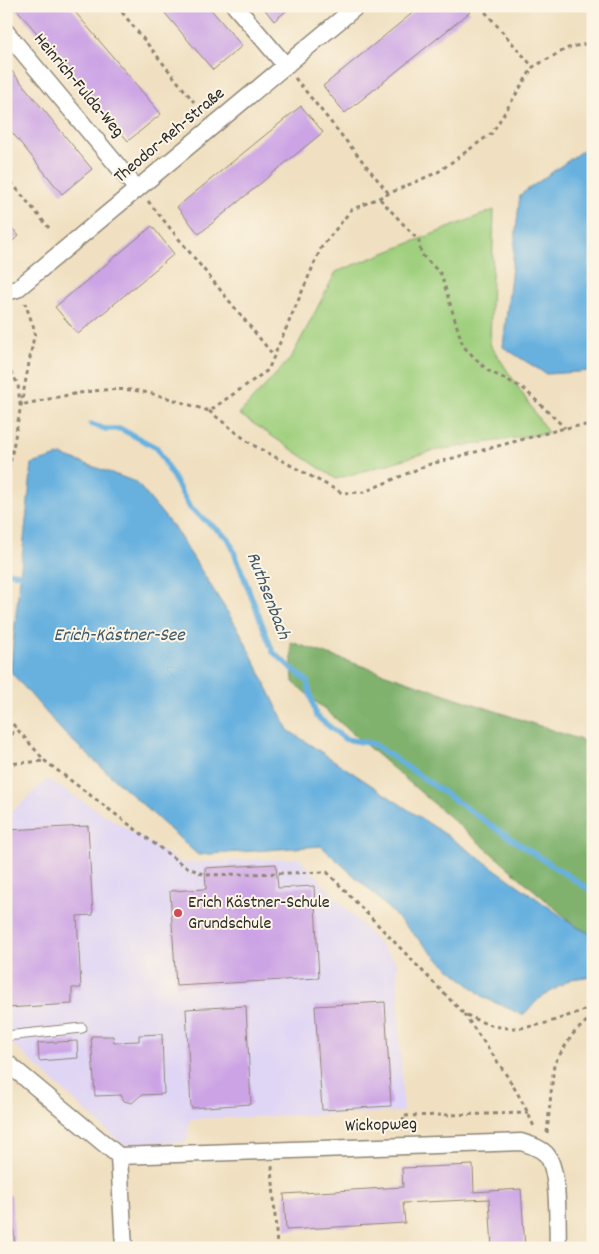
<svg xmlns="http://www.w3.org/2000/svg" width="599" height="1254" viewBox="0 0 599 1254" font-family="Dekko,sans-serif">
	<rect width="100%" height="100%" fill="#fcf5e5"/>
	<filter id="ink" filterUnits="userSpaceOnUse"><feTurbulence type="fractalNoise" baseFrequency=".02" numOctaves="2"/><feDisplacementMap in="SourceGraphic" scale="10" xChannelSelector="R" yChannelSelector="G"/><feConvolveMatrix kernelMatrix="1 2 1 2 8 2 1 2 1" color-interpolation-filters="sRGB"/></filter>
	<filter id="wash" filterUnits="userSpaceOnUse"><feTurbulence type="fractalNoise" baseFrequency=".0096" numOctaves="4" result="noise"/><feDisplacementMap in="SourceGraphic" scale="20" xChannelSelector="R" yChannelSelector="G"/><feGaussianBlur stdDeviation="1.12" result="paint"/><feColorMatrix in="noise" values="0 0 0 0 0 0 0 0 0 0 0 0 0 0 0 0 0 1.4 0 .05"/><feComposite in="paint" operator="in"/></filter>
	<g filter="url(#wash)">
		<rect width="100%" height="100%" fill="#f0e0c1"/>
		<polygon fill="#dfd5f5" points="47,779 182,863 299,858 397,963 403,1112 190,1119 187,1142 123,1145 6,1038 6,818"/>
		<polygon fill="#a0d07f" stroke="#667e55" points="494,210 490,344 548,433 432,451 336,479 239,414 291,358 336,272"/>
		<polygon fill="#80b26e" stroke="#566e4c" points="291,642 593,744 593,941 293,682"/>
		<g fill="#67b1df" stroke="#496e85">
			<polygon points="593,143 593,371 546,374 503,347 520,195"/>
			<polygon points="61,455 136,482 175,529 240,632 288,730 448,836 577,927 593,935 593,976 571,979 539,999 523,1015 485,998 437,958 370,890 321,846 198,855 64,733 10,671 32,464"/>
		</g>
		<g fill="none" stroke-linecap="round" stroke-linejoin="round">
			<g stroke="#67b1df" stroke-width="5.5">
				<polyline points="91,424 105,429 121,429 157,448 190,508 229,539 273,652 307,681 316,716 345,739 374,744 495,828 593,892"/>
				<polyline points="6,572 20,574"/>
			</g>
		</g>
		<g id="blocks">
			<g fill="#cca4e5">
				<polygon points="14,6 70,6 161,114 128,141"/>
				<polygon points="159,6 208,6 242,46 213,70"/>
				<polygon points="262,6 292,6 274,21"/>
				<polygon points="421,6 465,6 470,12 345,113 323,86"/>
				<polygon points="6,64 92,169 62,194 6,125"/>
				<polygon points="301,106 323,132 199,234 177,207"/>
				<polygon points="6,221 19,236 6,246"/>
				<polygon points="152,226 174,254 78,334 55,307"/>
				<polygon points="88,826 93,915 77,916 81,988 72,988 72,1004 6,1008 6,830"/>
				<polygon points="276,864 278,888 314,886 319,978 176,986 170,891 206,889 205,868"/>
				<polygon points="385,1002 391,1106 322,1110 315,1006"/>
				<polygon points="246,1006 251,1104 191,1108 186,1009"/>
				<polygon points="162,1034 164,1094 141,1095 132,1103 124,1101 121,1095 95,1096 91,1036 113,1036 114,1042 139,1041 139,1035"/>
				<polygon points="77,1041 78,1058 39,1061 38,1043"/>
				<polygon points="473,1165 474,1192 521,1189 525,1248 492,1248 489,1199 403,1203 405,1223 286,1230 284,1194 403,1187 402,1168"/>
				<polygon points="11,1195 15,1248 6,1248 6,1196"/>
			</g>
		</g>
	</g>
	<g filter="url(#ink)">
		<use href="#blocks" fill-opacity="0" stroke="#8e8676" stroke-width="1"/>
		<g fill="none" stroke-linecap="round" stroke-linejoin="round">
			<defs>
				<polyline id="service" points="6,1036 82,1028"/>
				<g id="minor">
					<polyline points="235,6 286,66"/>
					<polyline points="6,32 137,189"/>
					<polyline points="6,292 17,289 357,6"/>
					<polyline points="6,1062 119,1156 124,1248"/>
					<path d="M119,1156L521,1142C530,1145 539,1147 546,1154C560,1170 557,1226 558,1248"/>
				</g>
			</defs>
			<use href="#service" stroke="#8e8676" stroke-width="11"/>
			<use href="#minor" stroke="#8e8676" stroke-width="19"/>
			<g stroke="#8e8676" stroke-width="3" stroke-dasharray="4 4" stroke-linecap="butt">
				<polyline points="117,6 194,102"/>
				<polyline points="480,6 533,67"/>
				<polyline points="295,78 390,195"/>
				<polyline points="6,176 49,228"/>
				<polyline points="380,199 419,241 421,254 441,274 463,346 487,370 523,388 565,428"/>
				<polyline points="148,201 274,356"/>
				<path d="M6,365L18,384L20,405C56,398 94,387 131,390C157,393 183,403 209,411L268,370L321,248L351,210L438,172L492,133L533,67L568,48L593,42"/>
				<polyline points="209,411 251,444 342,493 364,492 427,465 565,428 593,424"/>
				<polyline points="6,485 35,331 25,303"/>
				<path d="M6,721H10L45,761L184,866L205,875L327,872L462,1012C511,1042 543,1024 593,1007"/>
				<polyline points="6,750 15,727"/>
				<polyline points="6,764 45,761"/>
				<path d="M464,1014C489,1050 518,1087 534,1127"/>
				<polyline points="404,1130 403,1116 528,1113"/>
				<polyline points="547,1133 554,1064 572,1035 593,1015"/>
				<polyline points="272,1166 277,1248"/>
			</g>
			<use href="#service" stroke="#fff" stroke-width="9"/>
			<use href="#minor" stroke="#fff" stroke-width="16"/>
		</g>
	</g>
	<circle fill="#d1495b" stroke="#fcf5e5" stroke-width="2" cx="178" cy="913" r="5"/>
	<g text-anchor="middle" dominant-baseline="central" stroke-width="4" stroke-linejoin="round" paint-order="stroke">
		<g font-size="18" fill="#2b2b2b" stroke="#fcf5e5">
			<text transform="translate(78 86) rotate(50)">Heinrich-Fulda-Weg</text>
			<text transform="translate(170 136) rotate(-40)">Theodor-Reh-Straße</text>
			<text transform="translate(381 1126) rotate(-2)">Wickopweg</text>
		</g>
		<g font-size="18" fill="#2b2b2b" stroke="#fcf5e5" text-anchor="start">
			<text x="188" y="903">Erich Kästner-Schule<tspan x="188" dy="21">Grundschule</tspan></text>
		</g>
		<g font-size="19" font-style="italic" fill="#405a6a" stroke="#fcf5e5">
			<text transform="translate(267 596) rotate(69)">Ruthsenbach</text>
			<text x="119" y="636">Erich-Kästner-See</text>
		</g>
	</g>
	<rect width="599" height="1254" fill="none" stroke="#fcf5e5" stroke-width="25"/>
</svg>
